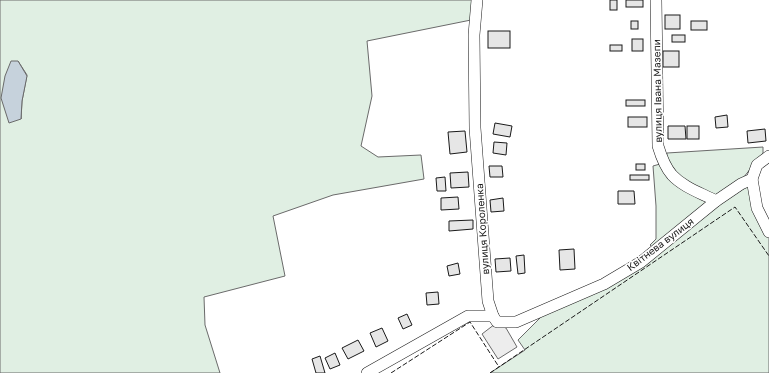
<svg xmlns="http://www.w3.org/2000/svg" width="769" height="373" viewBox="0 0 769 373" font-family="'Golos Text',sans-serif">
	<rect width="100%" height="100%" fill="#fff"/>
	<g fill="#e0efe3" stroke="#6a6a6a" fill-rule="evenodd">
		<path d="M0,0H472L471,20L367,41L372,96L361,146L378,157L421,155L424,179L333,195L273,216L285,276L204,297L205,325L220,373H0ZM18,61L27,75L22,101L21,119Z"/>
		<polygon points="763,147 763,156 752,167 743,178 716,198 681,179 666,160 667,153"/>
		<polygon points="660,164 709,200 653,248 650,245 656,239 656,206 653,166"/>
		<polygon points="748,186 769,238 769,373 490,373 525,350 518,340 542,316 601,288 713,208"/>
	</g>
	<polygon fill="#ededed" stroke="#6a6a6a" points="495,324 506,328 517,347 498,359 482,334"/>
	<polygon fill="#c6d2dc" stroke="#6a6a6a" points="11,61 18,61 27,76 22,101 21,119 9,123 1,98 5,76"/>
	<g fill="#e6e6e6" stroke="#1a1a1a">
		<rect x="610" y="0" width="7" height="10"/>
		<rect x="626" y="0" width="17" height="7"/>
		<rect x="665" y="15" width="15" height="14"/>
		<rect x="631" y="21" width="7" height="8"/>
		<rect x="691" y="21" width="16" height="9"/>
		<rect x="488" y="31" width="22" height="17"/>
		<rect x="672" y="35" width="13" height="7"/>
		<rect x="632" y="39" width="11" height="12"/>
		<rect x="610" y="45" width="12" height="6"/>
		<rect x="663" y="51" width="16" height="16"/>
		<rect x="626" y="100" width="19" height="6"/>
		<polygon points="727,115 728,127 716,128 715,117"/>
		<rect x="628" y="117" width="19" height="10"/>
		<polygon points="495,123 512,126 510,137 493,134"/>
		<polygon points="668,126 685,126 686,139 668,139"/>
		<rect x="687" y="126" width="12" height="13"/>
		<polygon points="765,129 766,141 748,143 747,131"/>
		<polygon points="465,131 467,152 450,154 448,132"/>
		<polygon points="494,142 507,143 506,155 493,153"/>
		<rect x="636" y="164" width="9" height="6"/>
		<polygon points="489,166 502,166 503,177 490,177"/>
		<polygon points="468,172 469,187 451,188 450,173"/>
		<rect x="630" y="175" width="19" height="5"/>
		<polygon points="445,177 446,191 437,191 436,178"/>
		<polygon points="618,191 634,191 635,204 618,204"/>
		<polygon points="458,197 459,209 441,210 441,198"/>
		<polygon points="503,198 504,211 491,212 490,200"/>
		<polygon points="473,220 473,229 449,231 449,221"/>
		<polygon points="574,249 575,269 560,270 559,250"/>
		<polygon points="524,255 525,273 518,274 516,256"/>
		<polygon points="510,258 511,271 496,272 495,259"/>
		<polygon points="458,263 460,274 449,276 447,266"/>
		<polygon points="438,292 439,304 427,305 426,293"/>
		<polygon points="407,314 412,325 403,329 398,318"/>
		<polygon points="382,328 388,341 376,347 370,333"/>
		<polygon points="358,340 364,351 348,359 342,348"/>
		<polygon points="335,353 340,365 330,369 325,358"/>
		<polygon points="320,356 325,373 316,373 312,359"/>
	</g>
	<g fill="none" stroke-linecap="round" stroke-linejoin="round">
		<defs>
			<g id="minor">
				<polyline points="477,0 474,35 475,128 488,301 493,316 497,322 516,322 604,284 641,262 716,201 741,184 752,179 757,165 769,156"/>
				<path d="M656,0L658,146C661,156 665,167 672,175C683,187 701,193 716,201"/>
				<polyline points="752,179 757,208 769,232"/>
				<polyline points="367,373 468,316 493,316"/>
			</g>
		</defs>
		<use href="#minor" stroke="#1a1a1a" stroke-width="12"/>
		<use href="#minor" stroke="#fff" stroke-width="11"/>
		<g stroke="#1a1a1a" stroke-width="1" stroke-dasharray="5 2" stroke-linecap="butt">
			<polyline points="391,373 470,322 499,367"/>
			<polyline points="490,373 735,207 769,256"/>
		</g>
	</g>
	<g text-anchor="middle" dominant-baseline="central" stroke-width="3" stroke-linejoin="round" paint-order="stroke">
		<g font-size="10" fill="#1a1a1a" stroke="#fff">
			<text transform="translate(657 91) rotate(-91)">вулиця Івана Мазепи</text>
			<text transform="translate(482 229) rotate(-94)">вулиця Короленка</text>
			<text transform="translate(660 244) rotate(-37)">Квітнева вулиця</text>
		</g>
	</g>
</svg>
